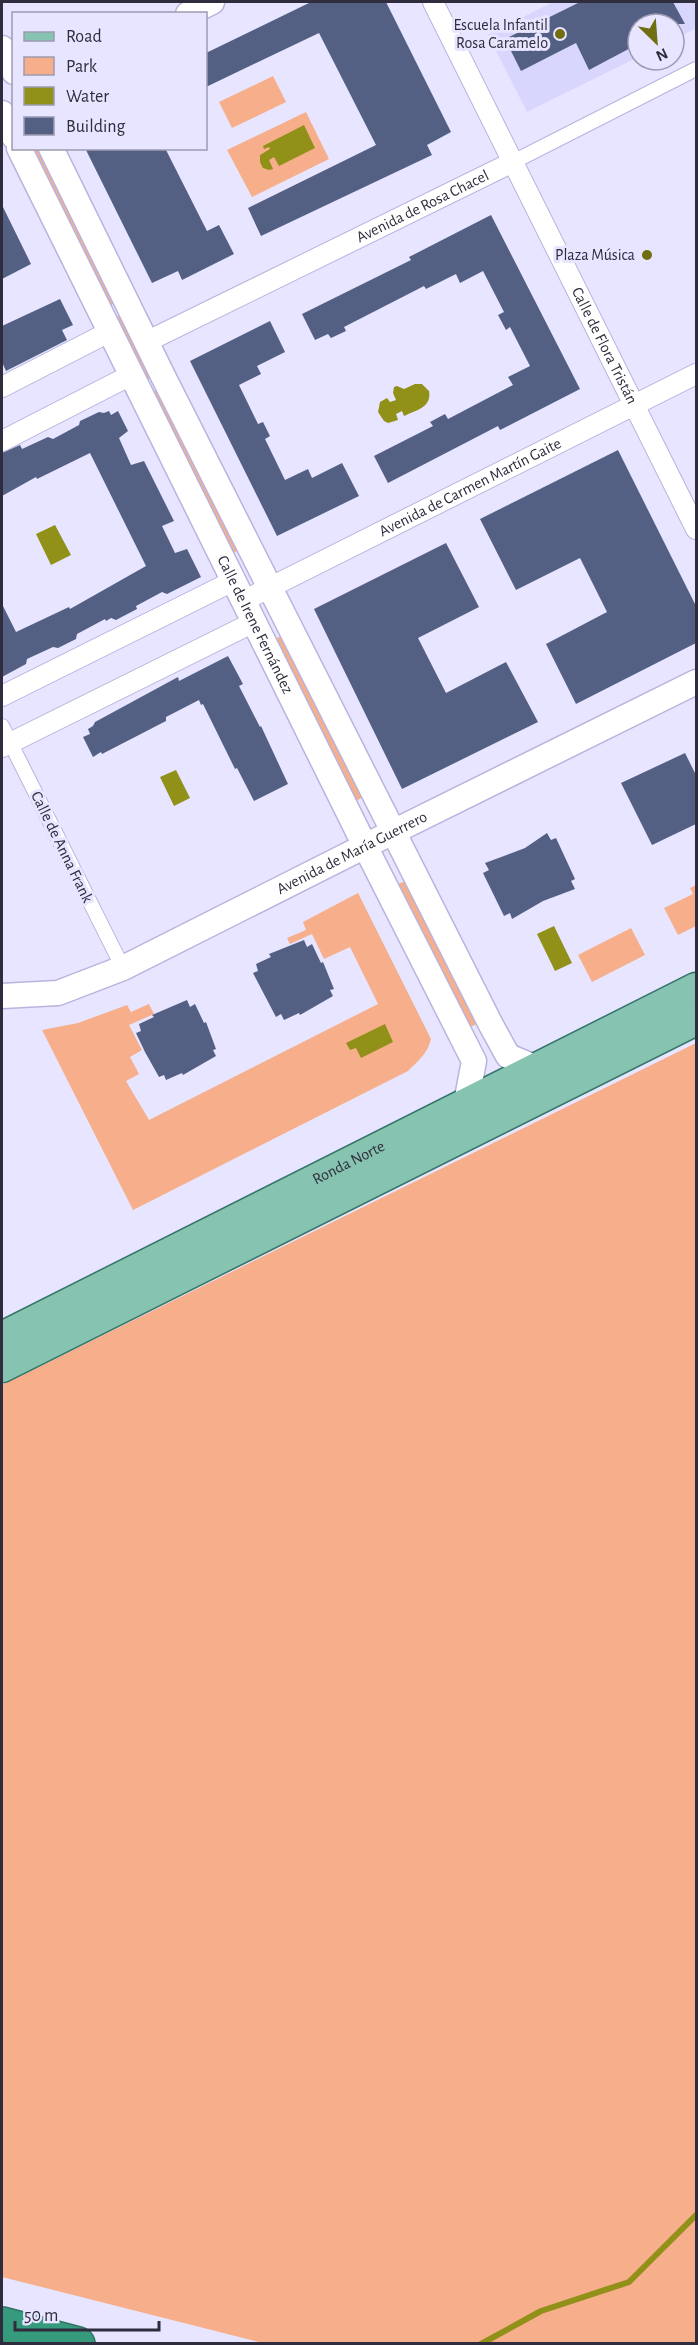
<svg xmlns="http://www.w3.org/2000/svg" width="698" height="2345" viewBox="0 0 698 2345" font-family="'Alegreya Sans',sans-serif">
	<rect width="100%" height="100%" fill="#e7e5ff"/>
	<g fill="#d9d6fe">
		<polygon points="553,2 580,2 505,39 521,70 576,43 589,69 611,59 600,37 638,44 638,57 527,112 488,35"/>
		<polygon points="677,2 696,2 696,28 674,40 674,27 683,22 674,3"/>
	</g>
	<g fill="#f6af8a">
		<polygon points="273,76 286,102 232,128 219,102"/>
		<polygon points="306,112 329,159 252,197 227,150"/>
		<polygon points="29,149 40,149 117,302 107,307"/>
		<polygon points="123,314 154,377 144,381 113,319"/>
		<polygon points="159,388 240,550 232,553 150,393"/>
		<polygon points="283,635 363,797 356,801 275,639"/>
		<polygon points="406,881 477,1024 470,1027 398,884"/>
		<polygon points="696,885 696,926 678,935 664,908 693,894 690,888"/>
		<path d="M358,893L431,1039C428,1053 418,1061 408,1071L133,1210L42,1030L78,1023L127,1005L131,1012L149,1004L154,1014L129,1025L142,1050L130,1057L139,1074L126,1081L149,1120L378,1004L350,947L324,959L312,934L290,944L287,938L306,930L303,922Z"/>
		<polygon points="631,928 645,955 592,982 578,955"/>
		<polygon points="696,1043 696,2343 263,2343 2,2277 2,1385"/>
	</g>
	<g fill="#919018">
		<polygon points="304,125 315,148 279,166 274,157 269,160 273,169 269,170 263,168 260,162 260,155 270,149 269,147 264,149 263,146"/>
		<path d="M415,384H422L429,391C432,407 417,410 404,416L402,411L396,414L398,420L388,423L384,421L378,412L380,402L387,398L390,402L396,400L393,393L394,387L397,386L404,389Z"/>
		<polygon points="55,525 71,555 51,565 36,534"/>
		<polygon points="176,770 190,798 174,806 160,777"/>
		<polygon points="554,926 572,963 555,971 537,934"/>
		<polygon points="385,1024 393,1042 361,1058 356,1048 350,1050 346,1043"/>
	</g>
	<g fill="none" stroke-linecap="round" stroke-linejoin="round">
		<polyline stroke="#919018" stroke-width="6" points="481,2344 541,2311 629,2282 696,2215"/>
	</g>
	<g fill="#546083">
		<polygon points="311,2 386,2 451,132 427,145 432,155 261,236 248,208 376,145 319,33 206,87 206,53"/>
		<polygon points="580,2 673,2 685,24 638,24 638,44 589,70 576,43 521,71 505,39"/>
		<polygon points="85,148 165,148 207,231 219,225 234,254 182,280 178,271 152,283"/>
		<polygon points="2,205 31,264 2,279"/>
		<polygon points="491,215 580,389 500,430 498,426 388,483 374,456 433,426 430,422 445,414 448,419 513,385 508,377 530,366 510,327 506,330 498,315 504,312 483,271 460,283 456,274 426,289 424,286 344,327 346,331 331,338 328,334 315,340 302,314 411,260 409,257"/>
		<polygon points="60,299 73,325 62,330 67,340 6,371 2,362 2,326"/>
		<polygon points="270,321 285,352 257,366 261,374 239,385 258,424 263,422 270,436 265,439 285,480 308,469 312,478 342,463 359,496 277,536 190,361"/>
		<polygon points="109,411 111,415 118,411 128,431 119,438 131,465 144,461 174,521 162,526 175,553 187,549 201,577 167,594 162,592 136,606 137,609 116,620 111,618 106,621 105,619 77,634 76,639 58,648 53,647 27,659 26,664 2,677 2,604 16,632 69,607 70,609 146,566 90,453 37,479 36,477 2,496 2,453 20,445 22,449 48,437 53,439 79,425 80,421 99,412 104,413"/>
		<polygon points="618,450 696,606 696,643 576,704 546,644 607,612 580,558 516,590 480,519"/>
		<polygon points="446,543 479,607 418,638 446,693 506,662 538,722 402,789 314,609"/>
		<polygon points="228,656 243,684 239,686 260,727 261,726 288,784 254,801 237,768 235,769 203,704 201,705 199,700 166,717 166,721 102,754 101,752 93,757 83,737 90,734 88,729 93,726 95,722 178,677 179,681"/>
		<polygon points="685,753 696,775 696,824 652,845 621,783"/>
		<polygon points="547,833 551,840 556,838 575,879 571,881 575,889 543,901 512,919 510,913 504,916 483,873 489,870 485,863 525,848"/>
		<polygon points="304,940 307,947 312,944 321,963 323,962 334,989 330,990 333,996 300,1015 299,1013 284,1020 281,1014 276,1017 253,973 258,971 256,964 271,957 269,954"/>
		<polygon points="187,1000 190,1007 195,1004 204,1023 206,1022 216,1049 213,1050 216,1056 183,1075 182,1073 166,1080 164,1075 159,1077 145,1052 136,1033 141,1031 139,1024 154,1017 152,1015"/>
	</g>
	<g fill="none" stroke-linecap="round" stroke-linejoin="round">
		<defs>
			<g id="pedestrian">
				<polyline points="513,162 696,69"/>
				<polyline points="2,726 123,968"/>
			</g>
			<g id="minor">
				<path id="s1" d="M433,2L696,529"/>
				<path id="s2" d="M146,342L513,162"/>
				<polyline points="2,387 111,331"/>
				<polyline points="2,441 131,375"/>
				<path id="s3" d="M243,601L696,374"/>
				<polyline points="2,696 233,581"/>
				<polyline points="2,747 254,622"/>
			</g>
			<g id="tertiary">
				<polyline points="188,14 212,2"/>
				<polyline points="2,48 14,72"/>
				<polyline points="2,113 14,137"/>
				<path id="s4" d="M19,148L365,846L474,1061L466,1103"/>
				<polyline points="51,148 164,378 491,1025 508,1056 537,1068"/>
				<path id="s5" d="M2,996L58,993L123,968L393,832L696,682"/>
			</g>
			<g id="primary">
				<path id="s6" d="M2,1337L696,988"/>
				<polyline points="2,1367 696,1020"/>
			</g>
			<polyline id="motorway" points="2,2324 78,2344"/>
		</defs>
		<use href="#pedestrian" stroke="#b8b4dd" stroke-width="16"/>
		<use href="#minor" stroke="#b8b4dd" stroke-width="22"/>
		<use href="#tertiary" stroke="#b8b4dd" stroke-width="27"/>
		<use href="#primary" stroke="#337466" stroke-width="33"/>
		<use href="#motorway" stroke="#337466" stroke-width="36"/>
		<use href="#pedestrian" stroke="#fff" stroke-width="14"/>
		<use href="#minor" stroke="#fff" stroke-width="20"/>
		<use href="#tertiary" stroke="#fff" stroke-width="24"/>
		<use href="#primary" stroke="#86c3b0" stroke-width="30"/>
		<use href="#motorway" stroke="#359b7c" stroke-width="33"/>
	</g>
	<g fill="#6f6e10" stroke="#e7e5ff" stroke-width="2">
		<circle cx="560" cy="34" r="6"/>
		<circle cx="647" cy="255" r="6"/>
	</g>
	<g text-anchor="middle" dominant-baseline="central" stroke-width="6" stroke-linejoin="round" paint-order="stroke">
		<g font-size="16" fill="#2f2d3d" stroke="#e7e5ff" text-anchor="end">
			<text x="548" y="25">Escuela Infantil<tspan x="548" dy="18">Rosa Caramelo</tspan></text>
			<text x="635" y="255">Plaza Música</text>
		</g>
		<g font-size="16" fill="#2f2d3d" stroke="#e7e5ff">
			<text stroke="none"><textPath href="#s2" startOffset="308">Avenida de Rosa Chacel</textPath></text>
			<text stroke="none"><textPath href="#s1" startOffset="384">Calle de Flora Tristán</textPath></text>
			<text stroke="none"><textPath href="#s3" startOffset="254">Avenida de Carmen Martín Gaite</textPath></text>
			<text stroke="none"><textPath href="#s4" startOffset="532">Calle de Irene Fernández</textPath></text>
			<text transform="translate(62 847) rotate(64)">Calle de Anna Frank</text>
			<text stroke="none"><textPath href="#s5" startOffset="382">Avenida de María Guerrero</textPath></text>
			<text stroke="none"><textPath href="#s6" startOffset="388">Ronda Norte</textPath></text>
		</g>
	</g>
	<rect width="698" height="2345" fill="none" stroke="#2f2d3d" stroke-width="6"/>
	<rect x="12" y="12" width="195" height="138" fill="#e7e5ff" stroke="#9d9bb1" stroke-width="1.5"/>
	<rect x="24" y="32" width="30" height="9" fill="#86c3b0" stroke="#9d9bb1" stroke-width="1.5"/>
	<text x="66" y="42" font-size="18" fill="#2f2d3d">Road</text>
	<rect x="24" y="57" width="30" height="18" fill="#f6af8a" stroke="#9d9bb1" stroke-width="1.5"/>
	<text x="66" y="72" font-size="18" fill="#2f2d3d">Park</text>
	<rect x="24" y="87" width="30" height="18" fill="#919018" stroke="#9d9bb1" stroke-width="1.5"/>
	<text x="66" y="102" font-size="18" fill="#2f2d3d">Water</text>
	<rect x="24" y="117" width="30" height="18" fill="#546083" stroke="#9d9bb1" stroke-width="1.5"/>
	<text x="66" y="132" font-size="18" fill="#2f2d3d">Building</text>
	<g transform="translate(656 42) rotate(155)"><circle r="28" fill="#e7e5ff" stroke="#9d9bb1" stroke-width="1.5"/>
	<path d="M0-4.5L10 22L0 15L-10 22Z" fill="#6f6e10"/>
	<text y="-9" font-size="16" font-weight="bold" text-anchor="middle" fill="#2f2d3d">N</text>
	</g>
	<path d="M15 2321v9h144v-9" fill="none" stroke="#2f2d3d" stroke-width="3"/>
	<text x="24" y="2321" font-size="18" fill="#2f2d3d" stroke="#e7e5ff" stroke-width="4.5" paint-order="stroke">50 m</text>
</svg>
